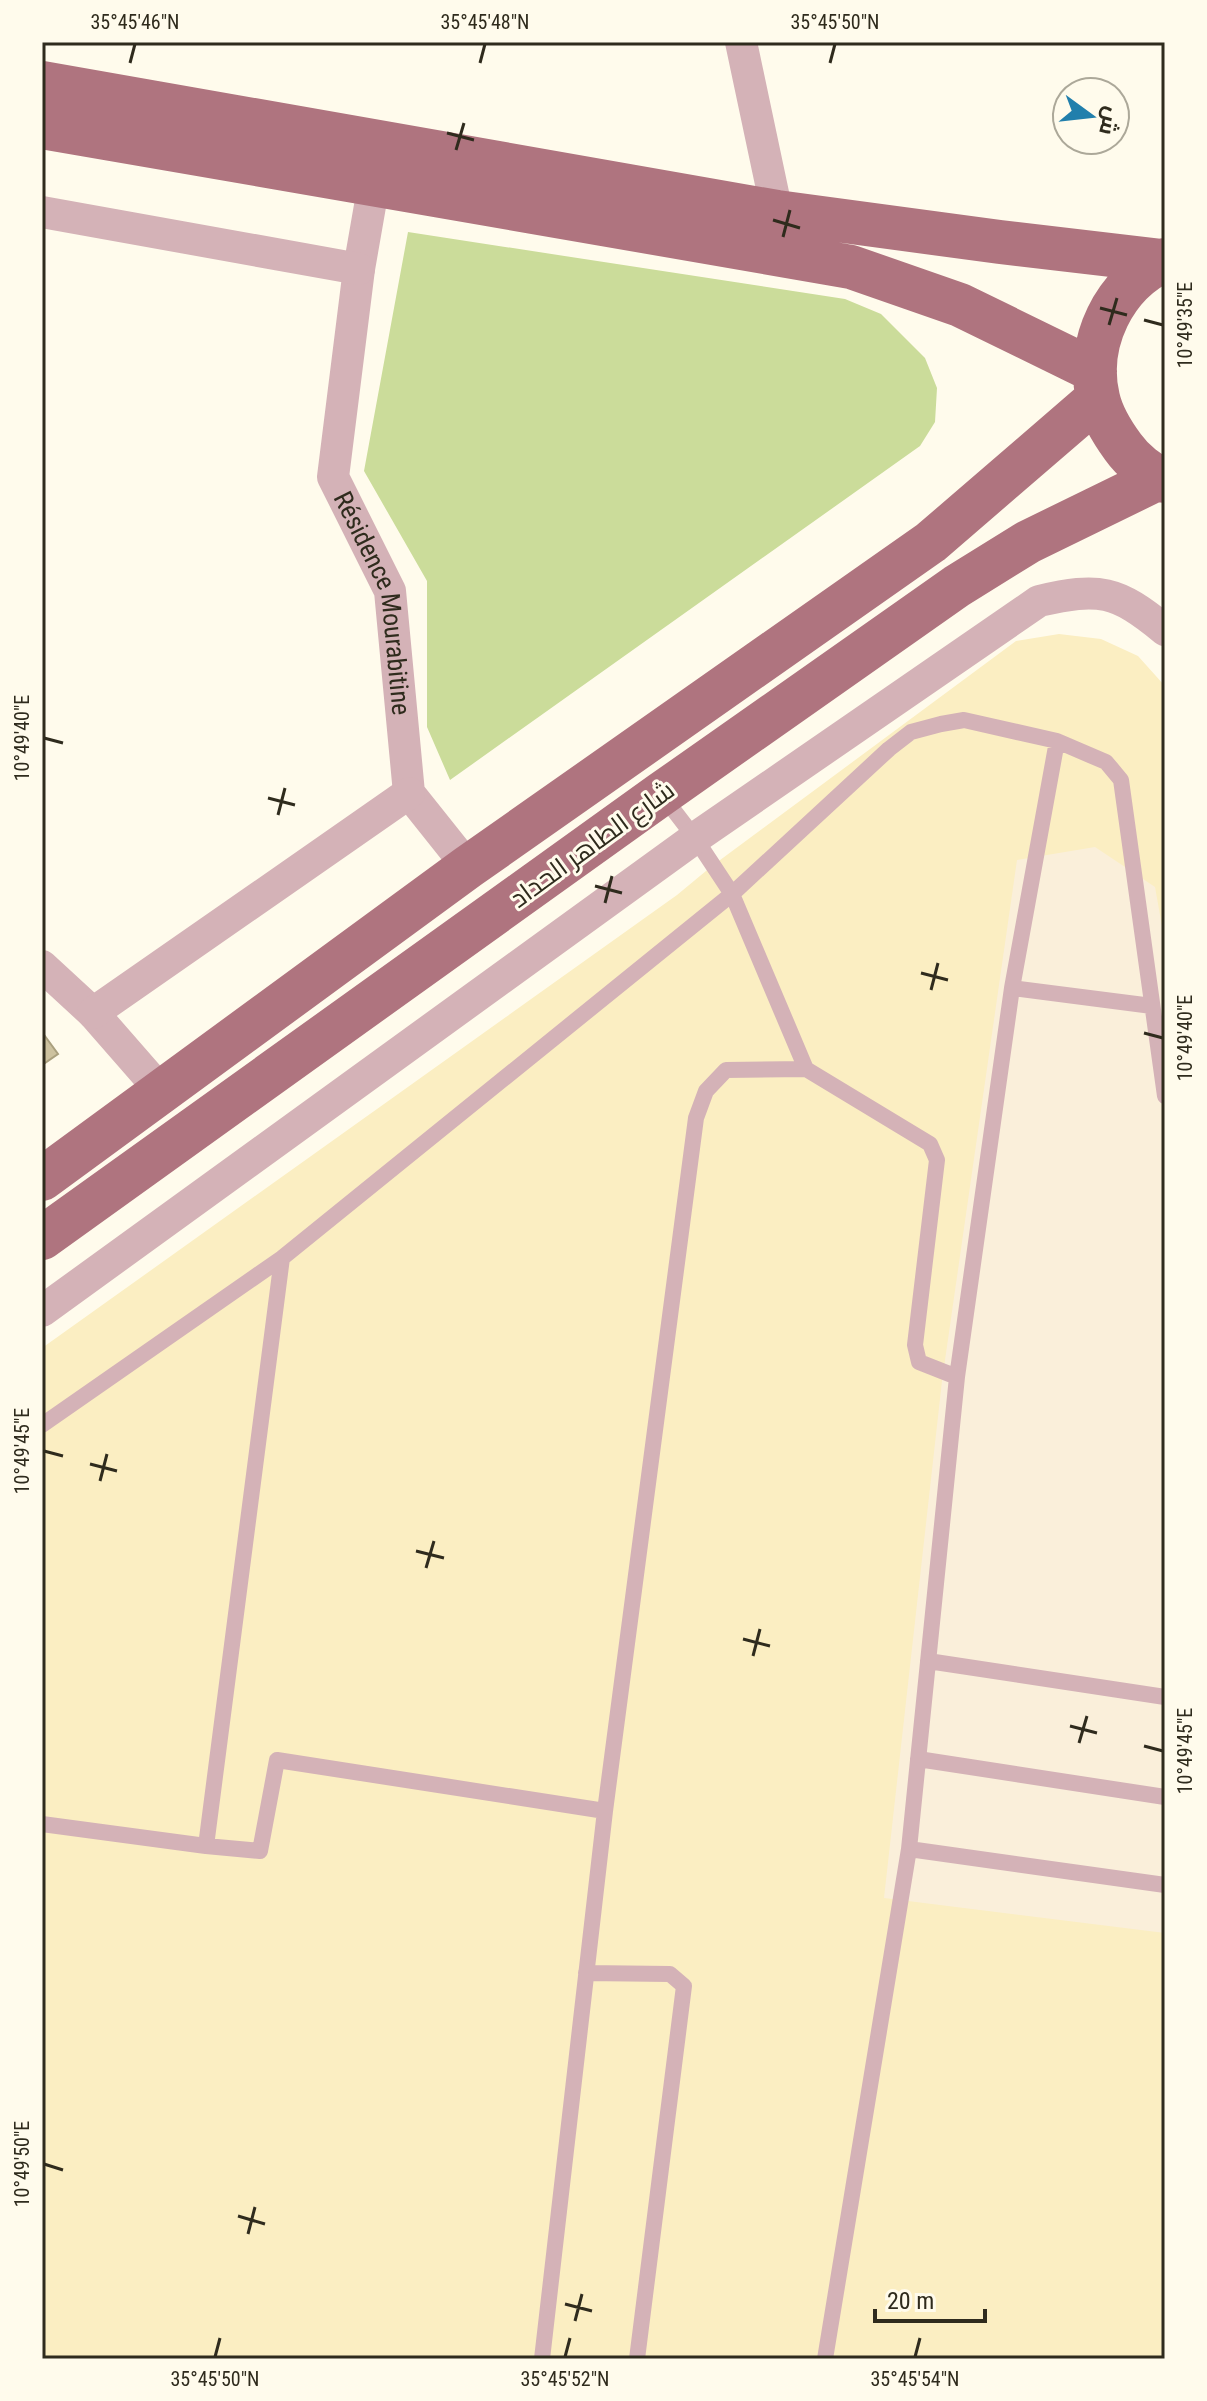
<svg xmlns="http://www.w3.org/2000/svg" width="1207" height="2401" viewBox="0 0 1207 2401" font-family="'Roboto Condensed',Cairo,sans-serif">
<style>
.built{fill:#fbeec2}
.medical{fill:#faefda}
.green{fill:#cbdc9a}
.building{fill:#cdc29f;stroke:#aaa07e;stroke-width:2}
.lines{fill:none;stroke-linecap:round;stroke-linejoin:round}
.service{stroke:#d4b2b7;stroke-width:16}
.minor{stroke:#d4b2b7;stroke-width:32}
.primary{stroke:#af747f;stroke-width:44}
.ticks{fill:none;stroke:#2f2b1d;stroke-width:3}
.labels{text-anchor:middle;stroke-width:6;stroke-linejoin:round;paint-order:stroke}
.street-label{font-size:26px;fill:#2f2b1d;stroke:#fffbec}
.neatline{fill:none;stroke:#2f2b1d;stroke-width:3}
.ticks-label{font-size:20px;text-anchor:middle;fill:#2f2b1d}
</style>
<rect width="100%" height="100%" fill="#fffbec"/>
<path class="built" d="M1059,634L1101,639L1138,656L1164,685L1165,689V2359H42V1348L677,895L712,866L1016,641Z"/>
<path class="medical" d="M1095,847L1155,887L1165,943V1933L884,1898L942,1381L1017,860Z"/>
<path class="green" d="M408,232L845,299L881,314L925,358L937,388L935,422L920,446L450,780L427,727V581L364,471Z"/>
<path class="building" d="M42,1032L58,1054L42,1065Z"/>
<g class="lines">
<path class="service" d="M1057,741L1106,762L1121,780L1165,1096
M662,795L695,838L732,894L806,1069
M1012,988L1152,1006
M42,1425L282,1258L732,894L889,749L911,732L941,724L964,720L1057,741L1012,988L957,1377L909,1849L825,2359
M928,1661L1165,1697
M918,1759L1165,1797
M42,1824L206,1846L260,1851L277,1760L605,1811
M206,1846L282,1258
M909,1849L1165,1885
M586,1973L670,1974L684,1986L637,2359
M542,2359L605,1811L696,1118L706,1091L726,1070L806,1069L930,1144L937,1160L915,1345L919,1362L957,1377"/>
<g class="minor">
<path d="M741,42L777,212"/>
<path id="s1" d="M374,183L359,269L333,477L390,591L409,793L468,867"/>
<path d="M42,212L359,269"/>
<path d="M42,966L93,1013L162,1092"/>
<path d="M93,1013L409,793"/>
<path d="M42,1311L695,838L1039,601C1100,587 1116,590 1165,630"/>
</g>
<path class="primary" d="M42,83L777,212L1000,242L1162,261
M42,127L851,267L960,305L1095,371
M1165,260C1114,283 1085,343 1098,398C1102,416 1112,432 1123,447C1133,461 1149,474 1165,481
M42,1179L468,867L931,542L1098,398
M42,1238L661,794L957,586L1028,542L1159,478"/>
</g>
<path class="ticks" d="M130,63L135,44M480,63L485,44M830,63L835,44M447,133L474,140M456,150L464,123M773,220L800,228M783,237L790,210M1100,308L1127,315M1144,320L1163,325M1109,325L1117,298M44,738L63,743M268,798L295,805M278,815L285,788M595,886L622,893M605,903L612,876M921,973L948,980M931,990L938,963M1144,1033L1163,1038M44,1451L63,1456M90,1464L117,1471M100,1481L107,1454M416,1551L444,1558M426,1568L434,1541M743,1639L770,1646M753,1656L760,1629M1070,1726L1097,1733M1079,1743L1087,1716M1144,1746L1163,1751M44,2164L63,2170M238,2216L265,2224M248,2234L255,2207M565,2304L592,2311M575,2321L582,2294M215,2357L220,2338M565,2357L570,2338M915,2357L920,2338"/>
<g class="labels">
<g class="street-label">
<text dy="9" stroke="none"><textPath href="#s1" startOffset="432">Résidence Mourabitine</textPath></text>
<text transform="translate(592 844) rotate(-36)" y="9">شارع الطاهر الحداد</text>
</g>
</g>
<rect width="1207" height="2401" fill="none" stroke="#fffbec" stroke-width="88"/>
<g transform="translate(1091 116) rotate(105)"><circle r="38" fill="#fffbec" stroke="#aca899" stroke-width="2"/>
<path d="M0-6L14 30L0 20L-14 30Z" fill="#217fac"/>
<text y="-12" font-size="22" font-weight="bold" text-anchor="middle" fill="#2f2b1d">ش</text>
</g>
<path d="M875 2309v12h110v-12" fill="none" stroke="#2f2b1d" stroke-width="4"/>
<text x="887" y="2309" font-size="24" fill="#2f2b1d" stroke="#fffbec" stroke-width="6" paint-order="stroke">20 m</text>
<rect x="44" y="44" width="1119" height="2313" class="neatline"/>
<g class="ticks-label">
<text x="135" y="29">35°45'46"N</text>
<text x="485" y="29">35°45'48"N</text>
<text x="835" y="29">35°45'50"N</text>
<text transform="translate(1185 325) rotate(-90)" y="7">10°49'35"E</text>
<text transform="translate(22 738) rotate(-90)" y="7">10°49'40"E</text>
<text transform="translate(1185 1038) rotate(-90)" y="7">10°49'40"E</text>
<text transform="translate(22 1451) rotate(-90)" y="7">10°49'45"E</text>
<text transform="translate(1185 1751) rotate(-90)" y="7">10°49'45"E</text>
<text transform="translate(22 2164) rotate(-90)" y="7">10°49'50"E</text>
<text x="215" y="2386">35°45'50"N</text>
<text x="565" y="2386">35°45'52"N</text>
<text x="915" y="2386">35°45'54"N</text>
</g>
</svg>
